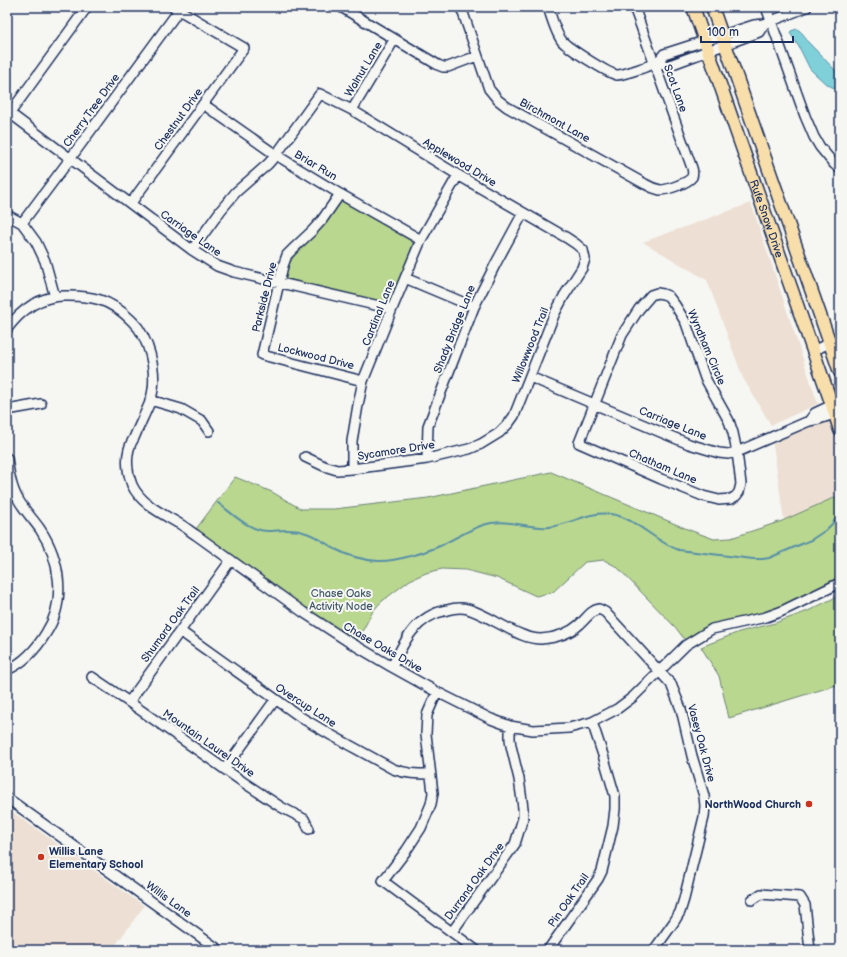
<svg xmlns="http://www.w3.org/2000/svg" width="847" height="957" viewBox="0 0 847 957" font-family="'Balsamiq Sans',sans-serif">
<style>
.built{fill:#eddfd3}
.green{fill:#bad78f;stroke:#6a8376}
.water{fill:#7fd0d9;stroke:#5790a8}
.lines{fill:none;stroke-linecap:round;stroke-linejoin:round}
.stream{stroke:#5790a8;stroke-width:2}
.minor-casing{stroke:#1b2f5e;stroke-width:12}
.major-casing{stroke:#1b2f5e;stroke-width:15}
.minor{stroke:#f6f6f2;stroke-width:9}
.major{stroke:#f8deab;stroke-width:12}
.poi-dot{fill:#c8321e;stroke:#f6f6f2;stroke-width:1.5}
.labels{text-anchor:middle;stroke-width:4;stroke-linejoin:round;paint-order:stroke}
.street-label{font-size:11px;fill:#1b2f5e;stroke:#f6f6f2}
.park-label{font-size:11px;fill:#43596a;stroke:#f6f6f2}
.poi-label{font-size:11px;font-weight:bold;fill:#1b2f5e;stroke:#f6f6f2;text-anchor:end}
</style>
<rect width="100%" height="100%" fill="#f6f6f2"/>
<filter id="ink" filterUnits="userSpaceOnUse"><feTurbulence type="fractalNoise" baseFrequency=".025" numOctaves="2"/><feDisplacementMap in="SourceGraphic" scale="8" xChannelSelector="R" yChannelSelector="G"/><feConvolveMatrix kernelMatrix="1 2 1 2 8 2 1 2 1" color-interpolation-filters="sRGB"/></filter>
<g filter="url(#ink)">
<path class="built" d="M751,203L818,404L771,425L743,378L707,280L643,242Z
M827,421H832L840,442V495L784,520L773,444L803,428Z
M7,808L144,906L112,950H7Z"/>
<path class="green" d="M342,200L413,242L409,258L390,303L287,280L284,276L290,262L298,250L307,242L315,234Z
M551,472L692,531L714,539L731,538L782,521L840,495V576L781,608L765,614L734,619L707,627L685,640L676,628L617,567L604,560L585,562L553,592L536,596L497,578L466,570L442,569L426,573L410,580L381,602L373,611L356,643L332,627L196,529L235,477L272,492L301,509H334L428,498Z
M840,595V684L729,718L719,676L701,647L739,632L775,623L808,611Z"/>
<path class="water" d="M797,29C801,31 806,37 807,41L840,75V91L826,84L813,72L810,69L799,47L790,33L791,31Z"/>
<g class="lines">
<path class="stream" d="M218,503C233,514 248,530 267,531C279,531 291,528 303,532C316,535 326,544 337,550C350,557 364,560 378,561C395,562 427,552 442,545C455,538 469,530 483,525C505,517 527,529 549,527C570,525 588,511 610,514C636,517 654,542 679,550L753,559H763L769,558L811,540L826,530L832,524L840,512"/>
<defs>
<path id="minor" d="M341,7L438,65L443,67H448L477,56
M461,7L489,89L498,100L507,107L645,184C650,187 655,189 660,190C667,190 688,183 692,177C693,174 693,171 692,168L634,7
M548,7C551,16 556,34 562,41C568,48 609,74 617,75C622,75 654,65 658,61C660,60 662,56 664,54L754,25L764,24L807,7
M766,7L805,116L814,137L820,147L834,164L840,169
M658,62L667,66L759,32L764,24
M203,104L276,155L340,194L421,240
M352,110L394,40
M7,111L192,250L217,266L234,272L392,309
M10,113L87,7
M340,194L322,220L312,231L295,247L287,255L283,266L262,355L363,381
M131,203L244,48L174,7
M7,215L22,223L36,242L45,261L55,297
M22,223L70,159L179,10
M192,250L221,210L236,192L268,164L276,155L320,94L352,110L458,175L567,238L576,244L583,250L585,259L582,268L564,296L554,315L514,416L509,423L499,433L481,444L469,449L427,459L352,469L337,470L324,466L305,457
M405,278L474,307
M657,293L663,294L668,296L675,305L686,323L705,378L729,421L733,433L737,452L741,484L739,492L736,496L731,499L719,500L703,496L661,479L579,443L622,335L639,309L651,295Z
M7,329C21,310 39,297 62,296C91,295 110,299 131,320C134,323 137,326 139,329C152,349 158,379 150,402C145,414 139,426 134,438C132,441 130,445 129,449C126,460 128,474 132,485C141,504 161,513 178,523C184,526 190,531 196,535L303,612L346,640L392,667L437,692L491,719L510,726L533,730L569,728L592,722L617,709L633,697L686,645L712,629L766,617L780,612L840,583
M812,351L830,343L840,339
M530,377L689,444L719,453L728,454L737,452L809,421L819,419L840,412
M150,400L181,409L202,421L209,431
M7,410L41,404
M809,421L815,413L832,405L840,403
M7,458C9,472 11,487 18,499C24,510 33,519 40,529C60,559 67,601 46,633C37,648 23,663 7,670
M427,459L428,426L474,307L496,263L523,213
M352,469V441L358,405L363,381L392,309L421,240L458,175
M180,631L302,718L331,735L393,769C407,774 416,774 430,774
M392,667C404,641 416,616 447,610C454,608 460,607 468,609C477,612 487,617 496,622C510,629 525,639 541,639C555,638 569,634 580,624C586,619 591,610 599,609L605,612L671,684L681,709L692,756L704,796L705,806L704,817L684,899L680,912L674,922L654,950
M92,677L129,702L243,782L281,807L304,819L309,829
M437,692L427,715L426,734L433,793L431,804L421,828L406,851L383,881L476,950
M129,702L231,560
M225,769L275,700
M7,798L219,950
M752,900L761,894L800,897L805,905L810,950
M452,932L515,844L523,818V808L519,779L511,746L510,739V726
M548,950L598,879L602,871L613,826L615,809V796L603,755L592,722"/>
<g id="major">
<path id="s1" d="M693,7L832,405L840,430"/>
<path d="M712,7L840,372"/>
</g>
</defs>
<use href="#minor" class="minor-casing"/>
<use href="#major" class="major-casing"/>
<use href="#minor" class="minor"/>
<use href="#major" class="major"/>
</g>
</g>
<g class="poi-dot">
<circle cx="809" cy="804" r="4"/>
<circle cx="41" cy="857" r="4"/>
</g>
<g class="labels">
<g class="street-label">
<text transform="translate(363 69) rotate(-59)" y="4">Walnut Lane</text>
<text transform="translate(676 88) rotate(70)" y="4">Scot Lane</text>
<text transform="translate(91 110) rotate(-54)" y="4">Cherry Tree Drive</text>
<text transform="translate(178 119) rotate(-54)" y="4">Chestnut Drive</text>
<text transform="translate(555 120) rotate(29)" y="4">Birchmont Lane</text>
<text transform="translate(460 162) rotate(31)" y="4">Applewood Drive</text>
<text transform="translate(316 165) rotate(31)" y="4">Briar Run</text>
<text dy="4" stroke="none"><textPath href="#s1" startOffset="224">Rufe Snow Drive</textPath></text>
<text transform="translate(191 233) rotate(35)" y="4">Carriage Lane</text>
<text transform="translate(264 297) rotate(-76)" y="4">Parkside Drive</text>
<text transform="translate(378 313) rotate(-68)" y="4">Cardinal Lane</text>
<text transform="translate(454 329) rotate(-68)" y="4">Shady Bridge Lane</text>
<text transform="translate(530 345) rotate(-68)" y="4">Willowwood Trail</text>
<text transform="translate(707 347) rotate(67)" y="4">Wyndham Circle</text>
<text transform="translate(316 356) rotate(14)" y="4">Lockwood Drive</text>
<text transform="translate(673 423) rotate(22)" y="4">Carriage Lane</text>
<text transform="translate(396 450) rotate(-9)" y="4">Sycamore Drive</text>
<text transform="translate(663 466) rotate(23)" y="4">Chatham Lane</text>
<text transform="translate(170 624) rotate(-54)" y="4">Shumard Oak Trail</text>
<text transform="translate(383 647) rotate(30)" y="4">Chase Oaks Drive</text>
<text transform="translate(306 705) rotate(33)" y="4">Overcup Lane</text>
<text transform="translate(209 743) rotate(35)" y="4">Mountain Laurel Drive</text>
<text transform="translate(702 743) rotate(75)" y="4">Vasey Oak Drive</text>
<text transform="translate(474 881) rotate(-54)" y="4">Durrand Oak Drive</text>
<text transform="translate(169 899) rotate(36)" y="4">Willis Lane</text>
<text transform="translate(568 900) rotate(-55)" y="4">Pin Oak Trail</text>
</g>
<g class="park-label">
<text x="341" y="597">Chase Oaks<tspan x="341" dy="13">Activity Node</tspan></text>
</g>
<g class="poi-label">
<text x="801" y="808">NorthWood Church</text>
<text x="49" y="855" text-anchor="start">Willis Lane<tspan x="49" dy="13">Elementary School</tspan></text>
</g>
</g>
<rect width="847" height="957" fill="none" stroke="#f6f6f2" stroke-width="24"/>
<rect x="12" y="12" width="823" height="933" fill="none" stroke="#1b2f5e" stroke-width="1.5" filter="url(#ink)"/>
<path d="M701 36v6h92v-6" fill="none" stroke="#1b2f5e" stroke-width="2"/>
<text x="707" y="36" font-size="12" fill="#1b2f5e" stroke="#f6f6f2" stroke-width="3" paint-order="stroke">100 m</text>
</svg>
